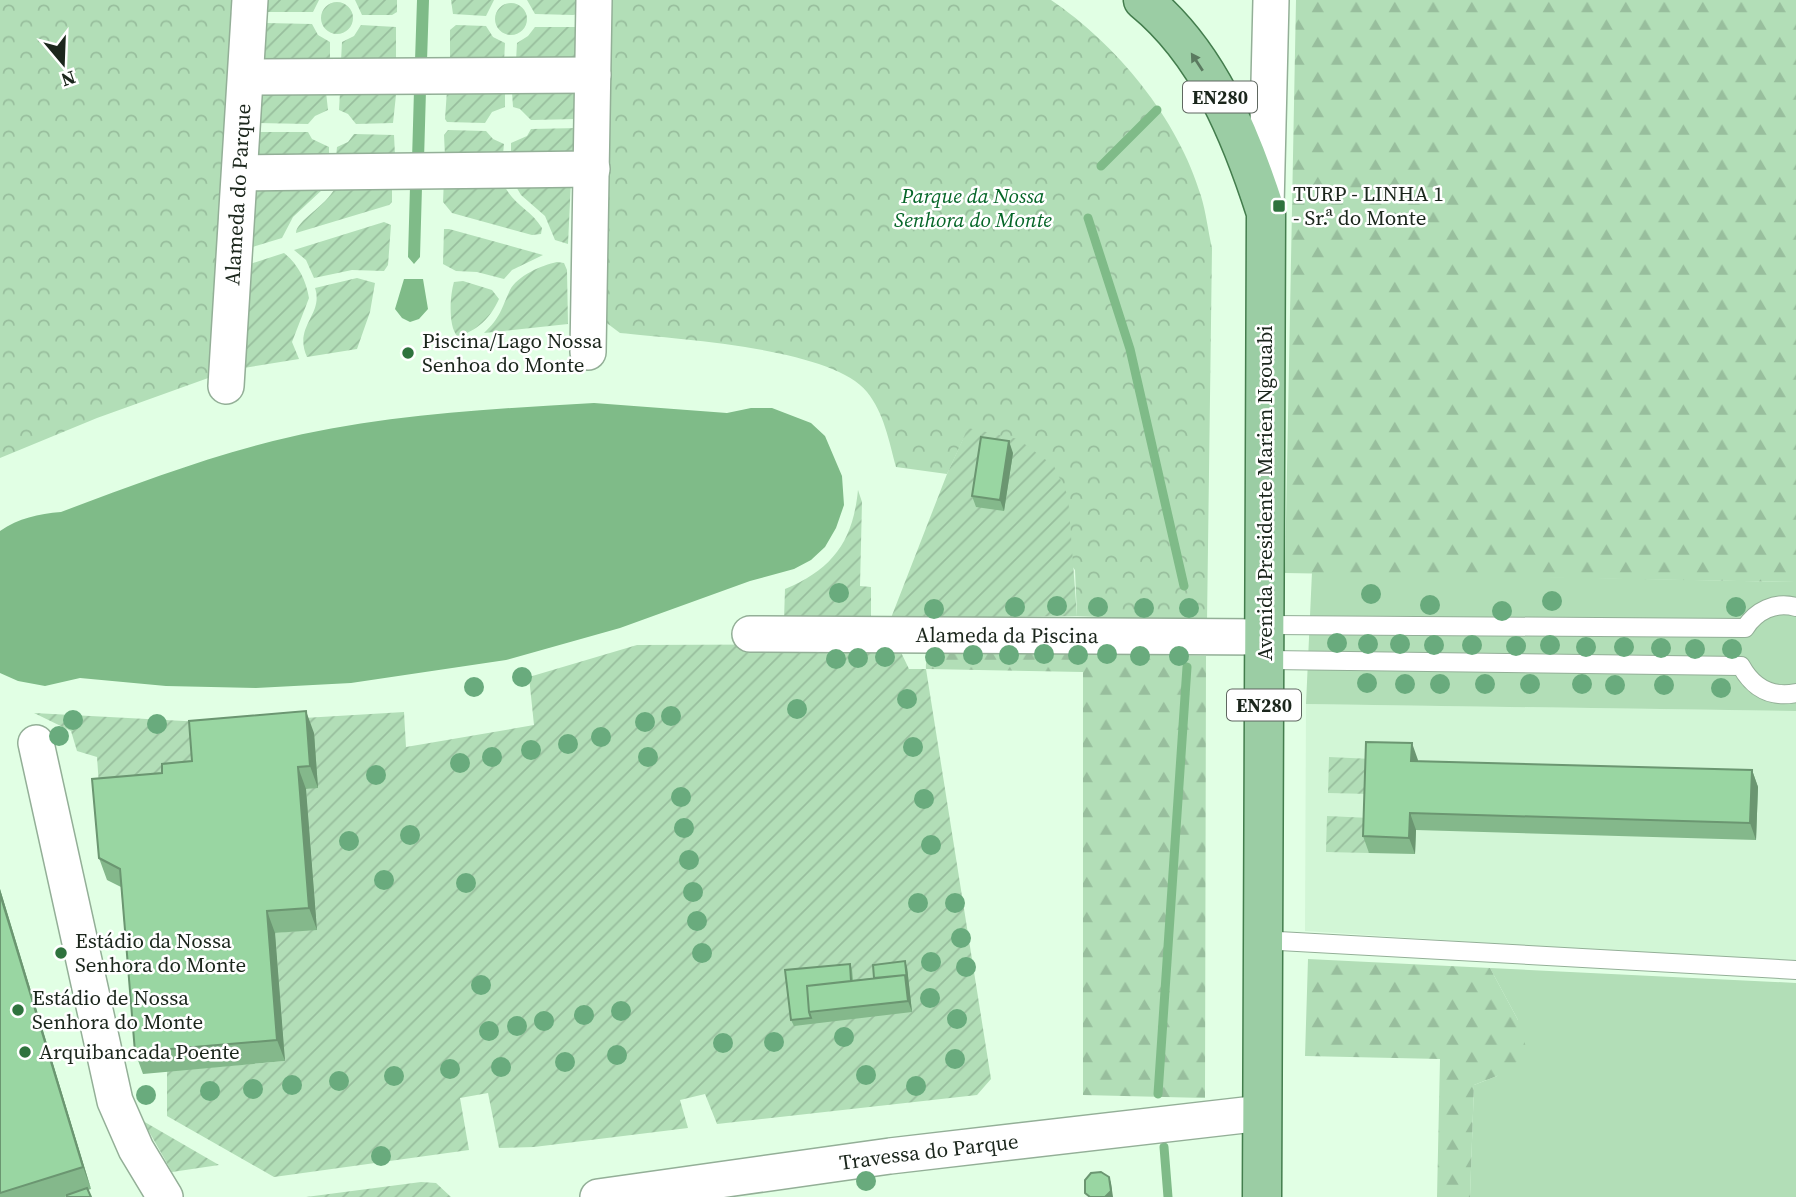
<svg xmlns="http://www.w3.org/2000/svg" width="1796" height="1197" viewBox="0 0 1796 1197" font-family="'Source Serif 4',serif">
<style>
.built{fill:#d2f6d6}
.grass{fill:#b2deb7}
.forest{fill:url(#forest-firs)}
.park{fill:url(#park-crowns)}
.garden{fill:url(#garden-furrows)}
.water{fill:#7fbb88}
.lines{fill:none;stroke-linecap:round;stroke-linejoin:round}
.stream{stroke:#7fbb88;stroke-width:9}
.lane-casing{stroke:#93af97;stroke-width:20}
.street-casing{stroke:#93af97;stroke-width:38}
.primary-casing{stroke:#437d4d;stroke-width:41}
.lane{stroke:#fff;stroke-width:18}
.street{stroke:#fff;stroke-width:35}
.primary{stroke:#9bcda4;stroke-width:38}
.tree{fill:#69ab7d}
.wall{fill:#84b88b}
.shaded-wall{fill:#6b9671}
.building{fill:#99d6a2;stroke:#6b9671;stroke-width:2}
.oneway{fill:#5b7a60}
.poi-dot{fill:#2e723d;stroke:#fff;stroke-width:2.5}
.labels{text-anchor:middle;stroke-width:5;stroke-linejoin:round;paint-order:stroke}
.shield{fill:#fff;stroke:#5f6760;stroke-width:2}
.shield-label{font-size:19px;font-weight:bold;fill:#1b261c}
.street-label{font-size:21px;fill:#1b261c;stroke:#fff}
.poi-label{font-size:21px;fill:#1b261c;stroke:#fff;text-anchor:start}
.park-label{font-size:21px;font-style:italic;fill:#066628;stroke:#fff}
</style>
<defs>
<pattern id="forest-firs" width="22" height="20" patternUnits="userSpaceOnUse" patternTransform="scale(1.75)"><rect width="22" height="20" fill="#b2deb7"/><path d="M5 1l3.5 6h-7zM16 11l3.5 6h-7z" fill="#98be9d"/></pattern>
<pattern id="park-crowns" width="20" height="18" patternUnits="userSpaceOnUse" patternTransform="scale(1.75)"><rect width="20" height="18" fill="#b2deb7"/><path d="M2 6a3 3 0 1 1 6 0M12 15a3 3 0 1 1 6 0" fill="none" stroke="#98be9d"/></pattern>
<pattern id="garden-furrows" width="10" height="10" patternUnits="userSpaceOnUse" patternTransform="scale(1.75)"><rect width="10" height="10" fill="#b2deb7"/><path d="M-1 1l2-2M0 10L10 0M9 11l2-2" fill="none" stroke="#98be9d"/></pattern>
</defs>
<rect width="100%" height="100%" fill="#e1ffe4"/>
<path class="built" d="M1306,704L1796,711V963L1305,931Z"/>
<path class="grass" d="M1312,572L1796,582V711L1306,704Z
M1490,968L1796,983V1197H1470L1474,1085L1497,1076L1518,1020Z"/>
<path class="forest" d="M1296,0H1796V582L1285,573Z
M942,650L1206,656L1205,1098L1083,1095V672L926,669C925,656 930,652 942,650Z
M1308,959L1490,968L1518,1020L1528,1054L1497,1076L1474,1085L1470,1197H1437L1440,1059L1305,1056Z"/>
<path class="park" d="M0,0H235L211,377L97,418L0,458Z
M610,0H1051C1116,44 1178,118 1201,196C1206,212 1208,231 1212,248L1207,622L1077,616L1075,570L968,429L947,474L896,467C889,441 884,413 867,392C833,348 677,339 620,333L604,321Z"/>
<path class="garden" d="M264,0H319L313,12H267Z
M355,0H397V12L392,15H362Z
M451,0H494L486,16L453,14Z
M527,0H582L578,14L573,15L535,14Z
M321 18a16 16 0 1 1 32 0a16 16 0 1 1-32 0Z
M495 19a16 16 0 1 1 32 0a16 16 0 1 1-32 0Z
M266,23L312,24L318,35L330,42V60L264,64L261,28Z
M361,25L396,27V61H341L342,42L354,36Z
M456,25L486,26L493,37L505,43L504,62L450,61V30Z
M535,27H577L579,61H516L517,43L528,36Z
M577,87L579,119L531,120L520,109L513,107L512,92Z
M447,90L505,91V107L492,112L485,123L447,122L445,119Z
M393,91L396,95L393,123L356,124L348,114L339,110L340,92Z
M260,92H326L328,110L315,116L308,124L257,123Z
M579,128L577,153L511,154V143L527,136L531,129Z
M448,130L486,131L493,139L504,144L503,154L445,156L444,135Z
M256,132H308L312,139L329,147V157L257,159Z
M354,134L394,135L395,155L336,157L337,147L348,142Z
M444,179L502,180C511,205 530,208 542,228L541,234L532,235L452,213L443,202Z
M512,180L571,181L568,244L555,240L545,216L521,195Z
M392,183V202L389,205L296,233C296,221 326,206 335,188Z
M251,185L323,189L293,217L282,238L246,249Z
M384,222L391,225L388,265L384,271L352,270L314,278L306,260L294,250Z
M444,229H449L543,255L512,270L504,279L477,272L456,271L443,264Z
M284,253C298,264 306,280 309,298L292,342L299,359L244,368L247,265Z
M557,262L564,263L567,270L568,324L484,333C501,317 501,309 510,290C517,276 542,265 557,262Z
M357,278L375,283L370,312L357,349L307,357C293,326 324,315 315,288Z
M463,281L492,290L499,299C491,317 477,332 457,336C448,325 450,295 454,282Z
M968,428L1018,439L1054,466L1068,496L1077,616L891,618L947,474Z
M858,490L862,502L860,586L871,587V619L784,620L785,589C833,569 853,541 858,490Z
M879,644L898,646L909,669H926L991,1079L977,1095L717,1124L705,1094L680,1100L688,1128L534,1147L499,1148L488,1093L460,1098L469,1150L274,1177L167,1116V1071L285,1061L275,933L317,929L306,789L318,787L200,783L100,800L97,757L77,751L71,731L34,713L222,723L404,712L406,747L534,725L529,677L637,645Z
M1329,757L1372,759L1371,794L1328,793Z
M1327,816L1370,818L1369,853L1326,852Z
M143,1121L219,1165L172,1172Z
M421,1182L436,1183L451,1197H306Z"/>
<path class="water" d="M417,0H429L427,61H415Z
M414,90H426L424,160H412Z
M410,187H422L420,257L414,264L408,257Z
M404,279H423L428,309L419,319L410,322L402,318L395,309Z
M594,403L727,413L751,408H772L811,423L825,436L842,476L844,505L836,528L825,547L811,560L794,569L750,581L620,628L506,660L351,683L256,688L166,686L80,678L45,686L18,681L0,673V531C19,518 38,514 61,512C130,486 201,459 273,441C377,415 487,409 594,403Z"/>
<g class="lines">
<path class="stream" d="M1101,166L1157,110
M1088,218L1130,349L1184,586
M1158,1094L1187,667
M1164,1147L1168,1197"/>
<defs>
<path id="lane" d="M1265,625L1745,628C1756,611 1775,601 1796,607
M1265,660L1741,666C1753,688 1771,698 1796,693
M1263,940L1796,970"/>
<g id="street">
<path d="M246,77L593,75"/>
<path d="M241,173L592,169"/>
<path d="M1266,206L1271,0"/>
<path d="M588,352L594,0"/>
<path id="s1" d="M226,386L250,0"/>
<path id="s2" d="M750,634L1265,637"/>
<path d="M36,743L115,1101L136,1149L165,1197"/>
<path id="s3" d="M598,1197L890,1156L1262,1113"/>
</g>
<path id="primary" d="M1143,0C1208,53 1241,135 1266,213L1262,1197"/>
</defs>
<use href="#lane" class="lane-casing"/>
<use href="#street" class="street-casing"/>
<use href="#primary" class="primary-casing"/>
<use href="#lane" class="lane"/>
<use href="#street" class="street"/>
<use href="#primary" class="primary"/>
</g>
<g class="tree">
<circle cx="839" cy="593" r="10"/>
<circle cx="1371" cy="594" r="10"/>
<circle cx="1552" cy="601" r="10"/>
<circle cx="1430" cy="605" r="10"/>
<circle cx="1057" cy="606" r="10"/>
<circle cx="1015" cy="607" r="10"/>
<circle cx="1098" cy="607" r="10"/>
<circle cx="1736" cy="607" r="10"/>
<circle cx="1144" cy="608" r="10"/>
<circle cx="1189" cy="608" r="10"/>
<circle cx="934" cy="609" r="10"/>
<circle cx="1502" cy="611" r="10"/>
<circle cx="1337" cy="643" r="10"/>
<circle cx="1368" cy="644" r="10"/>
<circle cx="1400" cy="644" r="10"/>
<circle cx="1434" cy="645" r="10"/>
<circle cx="1472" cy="645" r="10"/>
<circle cx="1550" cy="645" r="10"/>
<circle cx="1516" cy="646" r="10"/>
<circle cx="1586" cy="647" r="10"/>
<circle cx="1624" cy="647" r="10"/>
<circle cx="1661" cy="648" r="10"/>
<circle cx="1695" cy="649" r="10"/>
<circle cx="1732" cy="649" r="10"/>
<circle cx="1044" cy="654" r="10"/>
<circle cx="1107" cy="654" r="10"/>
<circle cx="973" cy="655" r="10"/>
<circle cx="1009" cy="655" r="10"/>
<circle cx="1078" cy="655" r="10"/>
<circle cx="1140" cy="656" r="10"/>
<circle cx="1179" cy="656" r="10"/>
<circle cx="885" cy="657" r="10"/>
<circle cx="935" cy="657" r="10"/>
<circle cx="858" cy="658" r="10"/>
<circle cx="836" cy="659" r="10"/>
<circle cx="522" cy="677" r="10"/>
<circle cx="1367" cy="683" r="10"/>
<circle cx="1405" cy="684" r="10"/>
<circle cx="1440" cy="684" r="10"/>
<circle cx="1485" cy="684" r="10"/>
<circle cx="1530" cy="684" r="10"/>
<circle cx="1582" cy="684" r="10"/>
<circle cx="1615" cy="685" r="10"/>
<circle cx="1664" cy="685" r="10"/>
<circle cx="474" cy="687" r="10"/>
<circle cx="1721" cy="688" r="10"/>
<circle cx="907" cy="699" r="10"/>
<circle cx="797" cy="709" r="10"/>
<circle cx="671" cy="716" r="10"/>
<circle cx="73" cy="720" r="10"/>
<circle cx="645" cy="722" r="10"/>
<circle cx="157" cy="724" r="10"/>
<circle cx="59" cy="736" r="10"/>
<circle cx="601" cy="737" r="10"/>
<circle cx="568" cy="744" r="10"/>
<circle cx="913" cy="747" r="10"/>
<circle cx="531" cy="750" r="10"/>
<circle cx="492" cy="757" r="10"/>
<circle cx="648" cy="757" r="10"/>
<circle cx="460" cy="763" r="10"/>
<circle cx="376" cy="775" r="10"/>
<circle cx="681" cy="797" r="10"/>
<circle cx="924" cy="799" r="10"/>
<circle cx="684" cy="828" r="10"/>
<circle cx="410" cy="835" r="10"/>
<circle cx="349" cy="841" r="10"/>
<circle cx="931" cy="845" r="10"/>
<circle cx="689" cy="860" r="10"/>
<circle cx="384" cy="880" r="10"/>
<circle cx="466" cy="883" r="10"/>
<circle cx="693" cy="892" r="10"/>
<circle cx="918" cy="903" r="10"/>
<circle cx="955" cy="903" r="10"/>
<circle cx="697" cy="921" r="10"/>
<circle cx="961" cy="938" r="10"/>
<circle cx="702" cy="953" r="10"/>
<circle cx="931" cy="962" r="10"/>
<circle cx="966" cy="967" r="10"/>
<circle cx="481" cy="985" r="10"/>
<circle cx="930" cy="998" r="10"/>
<circle cx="621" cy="1011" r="10"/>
<circle cx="584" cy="1015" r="10"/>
<circle cx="957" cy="1019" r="10"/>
<circle cx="544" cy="1021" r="10"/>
<circle cx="517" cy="1026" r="10"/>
<circle cx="489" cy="1031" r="10"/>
<circle cx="844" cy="1037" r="10"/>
<circle cx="774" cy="1042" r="10"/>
<circle cx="723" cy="1043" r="10"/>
<circle cx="617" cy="1055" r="10"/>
<circle cx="955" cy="1059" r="10"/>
<circle cx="565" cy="1062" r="10"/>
<circle cx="501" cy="1067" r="10"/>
<circle cx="450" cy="1069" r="10"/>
<circle cx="866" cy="1075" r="10"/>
<circle cx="394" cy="1076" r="10"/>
<circle cx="339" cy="1081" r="10"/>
<circle cx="292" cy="1085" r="10"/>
<circle cx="916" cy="1086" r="10"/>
<circle cx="253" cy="1089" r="10"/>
<circle cx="210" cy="1091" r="10"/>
<circle cx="146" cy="1095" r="10"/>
<circle cx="381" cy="1156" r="10"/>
<circle cx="866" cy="1181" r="10"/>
</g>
<path class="wall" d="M1013,453L1004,511L976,507L972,496Z
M314,733L318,788L306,789L317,930L275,933L285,1061L143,1074L135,1052L121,887L107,880L99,858L162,773Z
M1418,761L1752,770L1758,787L1756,840L1416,830L1415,854L1369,853L1363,836Z
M0,889L91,1189L65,1197H0Z
M850,964L852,969L853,980L874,978L907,967L912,1012L794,1026L791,1020Z"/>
<path class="shaded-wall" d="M1009,441L1013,453L1004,511L1000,500Z
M306,711L314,733L318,788L310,766Z
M1412,743L1418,760L1417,777L1411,761Z
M298,767L306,789L317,930L309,908Z
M1752,770L1758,787L1756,840L1750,823Z
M1410,813L1416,830L1415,854L1409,838Z
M0,889L91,1189L83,1167L0,894Z
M267,911L275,933L285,1061L277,1040Z
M905,961L907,967L912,1012L908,1001L905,975Z
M1109,1177L1111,1183L1113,1197H1105Z"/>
<path class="building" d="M981,437L1009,441L1000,500L972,496Z
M306,711L310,766L298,767L309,908L267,911L277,1040L135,1052L120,869L99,858L92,779L162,773V764L192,761L189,721Z
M1366,742L1412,743L1411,761L1752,770L1750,823L1410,813L1409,838L1363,836Z
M0,894L83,1167L0,1193Z
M905,961L907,980L905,975L874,978L873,965Z
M850,964L851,981L807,986L809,1012L811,1018L791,1020L785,970Z
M905,975L908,1001L809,1012L807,986Z
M1101,1172L1109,1177L1111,1191L1105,1197H1090L1085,1193V1180L1091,1173Z
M87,1188L91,1197H67V1195Z"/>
<defs><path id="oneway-solid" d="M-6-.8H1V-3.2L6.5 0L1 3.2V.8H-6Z" transform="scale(1.75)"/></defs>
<use class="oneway" href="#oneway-solid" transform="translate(1197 62) rotate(-123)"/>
<g class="poi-dot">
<rect x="1272" y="199" width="14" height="14" rx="3.5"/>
<circle cx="408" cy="353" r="7"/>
<circle cx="61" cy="953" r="7"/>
<circle cx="18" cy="1010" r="7"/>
<circle cx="25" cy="1052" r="7"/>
</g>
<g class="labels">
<g class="shield">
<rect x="1183" y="81.5" width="74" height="31" rx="5"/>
<rect x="1227" y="689.5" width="74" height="31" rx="5"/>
</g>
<g class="shield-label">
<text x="1220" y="104">EN280</text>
<text x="1264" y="712">EN280</text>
</g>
<g class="street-label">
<text dy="7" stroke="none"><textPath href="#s1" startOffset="192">Alameda do Parque</textPath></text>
<text transform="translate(1265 493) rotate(-90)" y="7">Avenida Presidente Marien Ngouabi</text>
<text dy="7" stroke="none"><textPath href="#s2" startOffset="257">Alameda da Piscina</textPath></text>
<text dy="7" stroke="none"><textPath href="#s3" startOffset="334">Travessa do Parque</textPath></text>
</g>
<g class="poi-label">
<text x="1293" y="201">TURP - LINHA 1<tspan x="1293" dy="24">- Sr.ª do Monte</tspan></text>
<text x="422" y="348">Piscina/Lago Nossa<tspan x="422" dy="24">Senhoa do Monte</tspan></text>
<text x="75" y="948">Estádio da Nossa<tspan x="75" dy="24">Senhora do Monte</tspan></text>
<text x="32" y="1005">Estádio de Nossa<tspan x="32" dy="24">Senhora do Monte</tspan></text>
<text x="39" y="1059">Arquibancada Poente</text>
</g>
<g class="park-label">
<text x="973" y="203">Parque da Nossa<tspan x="973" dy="24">Senhora do Monte</tspan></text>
</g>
</g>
<g transform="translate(63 63) rotate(161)" stroke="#ffffff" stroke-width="5" paint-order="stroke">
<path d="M0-5L12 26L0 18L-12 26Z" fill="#1b261c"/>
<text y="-10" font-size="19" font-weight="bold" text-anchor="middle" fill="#1b261c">N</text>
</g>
</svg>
